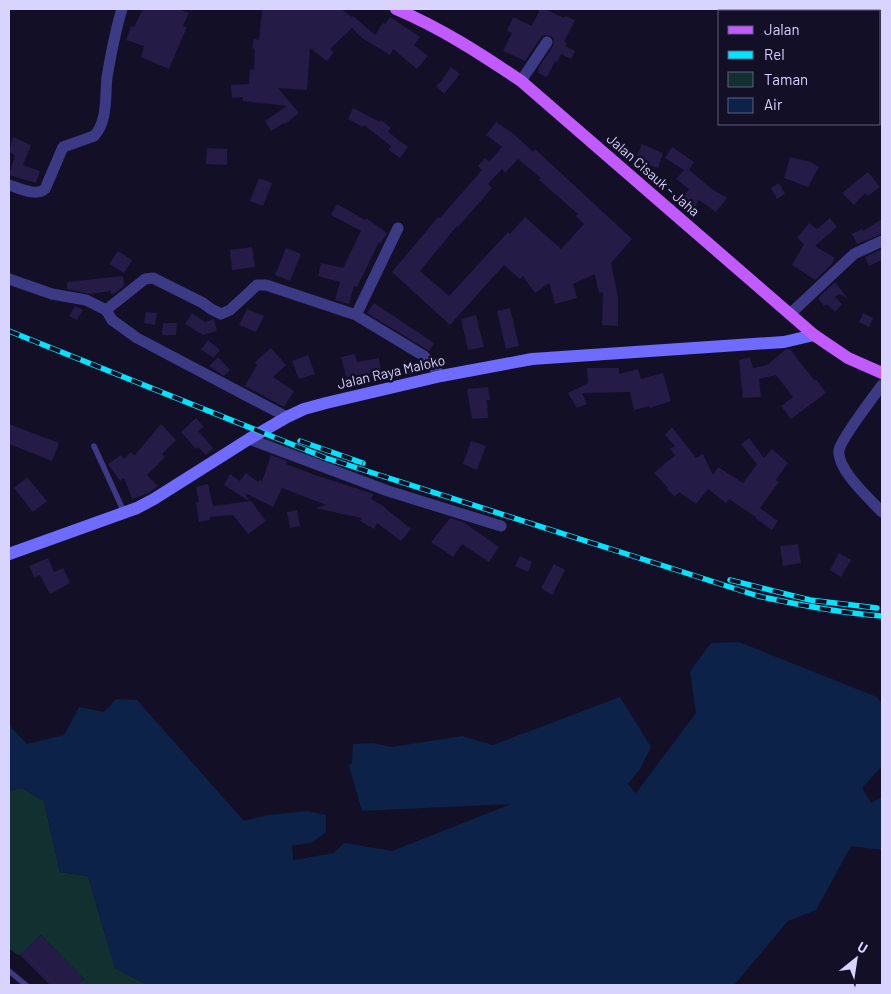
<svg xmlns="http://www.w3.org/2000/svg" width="891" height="994" viewBox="0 0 891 994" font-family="Barlow,sans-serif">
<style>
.green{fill:#12302f}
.water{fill:#0c2248}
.building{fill:#241b47;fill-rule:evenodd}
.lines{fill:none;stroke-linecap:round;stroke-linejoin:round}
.lane{stroke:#3d3a85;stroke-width:5.5}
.street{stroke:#3d3a85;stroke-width:11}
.secondary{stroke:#6f6bff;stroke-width:12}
.primary{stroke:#c25bff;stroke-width:12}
.rail-casing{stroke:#00e5ff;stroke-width:5.5}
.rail{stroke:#130f26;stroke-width:4;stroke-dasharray:11;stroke-linecap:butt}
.labels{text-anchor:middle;stroke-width:5;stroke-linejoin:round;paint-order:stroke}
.street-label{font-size:14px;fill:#d9d4ff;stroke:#130f26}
</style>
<rect width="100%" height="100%" fill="#130f26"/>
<path class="green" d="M22,788L44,801L60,872L88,876L115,968L148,985H78L84,979L41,935L20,955L16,954L9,948V791Z"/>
<path class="water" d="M739,642L877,697L882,705V766L862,788L871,803L882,797V850L851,846L816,910L788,921L734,985H148L115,968L88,876L60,872L44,801L22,788L9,791V725L27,744L64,735L79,707L104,712L116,699L137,700L244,821L268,815L307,811L326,815V832L313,842L292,846L293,860L334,853L344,843L392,851L511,804L362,811L349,766L352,763L353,744L373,743L392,747L462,736L493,745L620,697L651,747L640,769L628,784L636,793L696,713L690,671L711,643Z"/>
<path class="building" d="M143,9H178L189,13L183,26L187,27L169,69L141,57L144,46L126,40L131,26L134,27Z
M262,9H341L352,17L353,16L375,35L383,23L385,24L390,17L420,37L414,45L428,56L417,69L393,49L390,55L362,38L352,28L330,49L334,52L327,61L310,48L307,90L278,88L299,113L285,124L284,123L271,131L265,121L287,106L242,101L243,97L232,98L231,85L249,84L250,69L254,70L255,49L252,48L254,39L259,40Z
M540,9H545L564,18L565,16L575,20L564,42L567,43L565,46L575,51L571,59L561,54L557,62L555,61L547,77L538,73L539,67L553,46L554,39L551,36L544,35L541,37L525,61L503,51L512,33L507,31L513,17L532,26Z
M451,67L460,74L444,94L436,86L443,80L442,79Z
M353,108L380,122L381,120L391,128L388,132L408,147L400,158L389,150L391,146L364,125L363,127L348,119Z
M496,122L514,134L533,152L535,149L632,239L611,263L618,297V326L602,325L603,292L599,293L595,274L573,284L577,298L555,304L549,283L535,293L523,276L520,279L504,265L450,325L392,272L438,217L440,218L482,170L478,166L485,158L489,162L502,147L486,135ZM518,159L541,178L539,180L578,214L576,216L584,224L561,249L525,217L510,234L508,232L449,296L420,271L457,226L458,227L492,188L488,184L502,169L505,173Z
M13,137L31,145L23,165L40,171L36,183L9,175L15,155L9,152Z
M642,144L663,153L658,168L635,161Z
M672,147L694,162L689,170L712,189L727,198L716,212L699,200L689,215L677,205L689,189L676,179L684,170L665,158Z
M207,148L227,149V165L206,164Z
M790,157L811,162L819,167L808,187L784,178Z
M868,172L880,187L868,196L865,193L854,205L842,193Z
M259,178L272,183L263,206L250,201Z
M779,183L785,194L777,199L771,188Z
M337,204L365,220L366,218L387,233L381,243L379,242L357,287L354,286L349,304L335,300L340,282L318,276L321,263L343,268L361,231L331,215Z
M830,218L837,227L815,246L835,258L831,265L815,280L792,265L804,244L797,238L809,223L817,229Z
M882,219V234L857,244L852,234L862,229L863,231Z
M252,247L255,267L232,270L230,250Z
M286,248L301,254L290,281L275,275Z
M882,249V260L869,266L865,257Z
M118,251L132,260L124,273L109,264Z
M123,276L124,286L114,294H111V291L90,294L67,289V282Z
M835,282L848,299L839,294L835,297L842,304L835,312L827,304L824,306L818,298Z
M374,303L434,343L429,351L367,313Z
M75,306L83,310L77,320L69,316Z
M510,308L519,346L506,349L497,311Z
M247,309L264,316L256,332L239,325Z
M146,312L157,313L155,325L144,323Z
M192,313L205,322L214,319L217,331L203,335L185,324Z
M863,313L873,318L869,327L859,322Z
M476,315L484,347L468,350L461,319Z
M163,323H177L176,335H162Z
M208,340L220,350L213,358L201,349Z
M271,348L286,365L273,377L294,391L284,407L245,386L257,365L255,362Z
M790,349L799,361L815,381L816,379L826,393L791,419L781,406L793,397L776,375L759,379L761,397L743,398L739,360L750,357L753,368L767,365L785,350Z
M355,354L357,362L379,358L381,371L360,375L362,381L348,384L341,357Z
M308,355L315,374L299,379L292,361Z
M218,357L230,370L224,376L209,366Z
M587,368H619V374L638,369L641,379L663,373L671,401L650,408L649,406L634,410L630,392L582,393L587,404L577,408L568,393L588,383Z
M488,387L490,400H487L488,418L472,419L467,389Z
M196,418L204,427L198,431L213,448L206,455L198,447L196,449L181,432Z
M9,424L59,443L52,461L9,444Z
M161,424L176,440L162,454L165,457L147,475L158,486L147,494L132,499L124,478L120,481L108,464L121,455L124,459L131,452L134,456Z
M672,427L696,458L703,454L713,475L718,467L743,483L757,464L741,444L749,438L764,458L772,449L788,463L776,480L779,482L760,508L778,521L772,530L755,518L756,517L729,499L726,503L708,489L696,504L679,492L675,497L667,489L668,488L654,473L675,455L670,449L675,446L665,435Z
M471,441L486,446L477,470L463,464Z
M271,455L287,461L286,464L315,475L374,494L371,499L385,507V508L411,529L401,541L377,523L374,529L360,521L362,518L315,508L326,505L282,488L273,507L245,493L249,501L224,485L230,474L240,481L246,473L258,482L259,480L262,481Z
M27,477L47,501L33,512L14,488Z
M208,484L213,506L251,501L266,521L248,534L233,515L210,517V520L199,522L196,502H199L196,487Z
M297,510L300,526L290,528L287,512Z
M450,518L463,522L499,547L489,562L462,544L453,557L431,542Z
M798,544L801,563L783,566L780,546Z
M839,553L851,560L841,577L830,570Z
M520,556L532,562L528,572L515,566Z
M48,558L54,572L63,568L70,583L50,594L40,575L34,577L29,566Z
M554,564L565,570L552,595L541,588Z
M41,935L84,979L78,985H50L20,955Z"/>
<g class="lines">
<path class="lane" d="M94,446L124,512
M9,971L26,985"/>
<path class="street" d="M521,81L547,42
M9,185C19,188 36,197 45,189L63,147L94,136C108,122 105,95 107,77C111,54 115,31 122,9
M9,279L52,294L86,300L106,310L112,320L137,338L287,417
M106,310L145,279L153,278L203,303L211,309L221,314L230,310L257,285H266L356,315L424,356L441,376
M790,314L854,254L882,241
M356,315L398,228
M882,385C874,396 841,439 839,450C836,469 870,499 882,512
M249,439L388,491L501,526"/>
<path class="secondary" d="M9,554L137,508L154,499L249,439L287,417L304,409L326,403L441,376L532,359L784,342L814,335"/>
<path class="primary" d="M396,9C441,28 481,54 521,81L814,335L848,358L882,373"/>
<defs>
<path id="rail" d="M9,331L326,458L758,596C799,605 840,613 882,616
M300,441L363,463
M730,580L810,600L877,608"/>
</defs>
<use href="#rail" class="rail-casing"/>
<use href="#rail" class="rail"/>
</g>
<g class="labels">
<g class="street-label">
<text transform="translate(653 175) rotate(41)" y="5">Jalan Cisauk - Jaha</text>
<text transform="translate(391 372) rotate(-13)" y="5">Jalan Raya Maloko</text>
</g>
</g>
<rect width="891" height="994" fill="none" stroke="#d9d4ff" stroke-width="20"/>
<rect x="718" y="10" width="162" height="115" fill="#130f26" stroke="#625e7d"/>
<rect x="728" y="26" width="25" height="8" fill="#c25bff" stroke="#625e7d"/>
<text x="764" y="35" font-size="15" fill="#d9d4ff">Jalan</text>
<rect x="728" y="51" width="25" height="8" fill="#00e5ff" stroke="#625e7d"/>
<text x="764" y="60" font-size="15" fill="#d9d4ff">Rel</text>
<rect x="728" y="72" width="25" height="15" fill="#12302f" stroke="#625e7d"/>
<text x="764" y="85" font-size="15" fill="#d9d4ff">Taman</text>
<rect x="728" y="98" width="25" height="15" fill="#0c2248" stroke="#625e7d"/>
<text x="764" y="110" font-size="15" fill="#d9d4ff">Air</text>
<g transform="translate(856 959) rotate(30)" stroke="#130f26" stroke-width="4" paint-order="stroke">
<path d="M0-4L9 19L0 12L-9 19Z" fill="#d9d4ff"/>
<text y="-8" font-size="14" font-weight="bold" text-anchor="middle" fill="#d9d4ff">U</text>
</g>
</svg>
